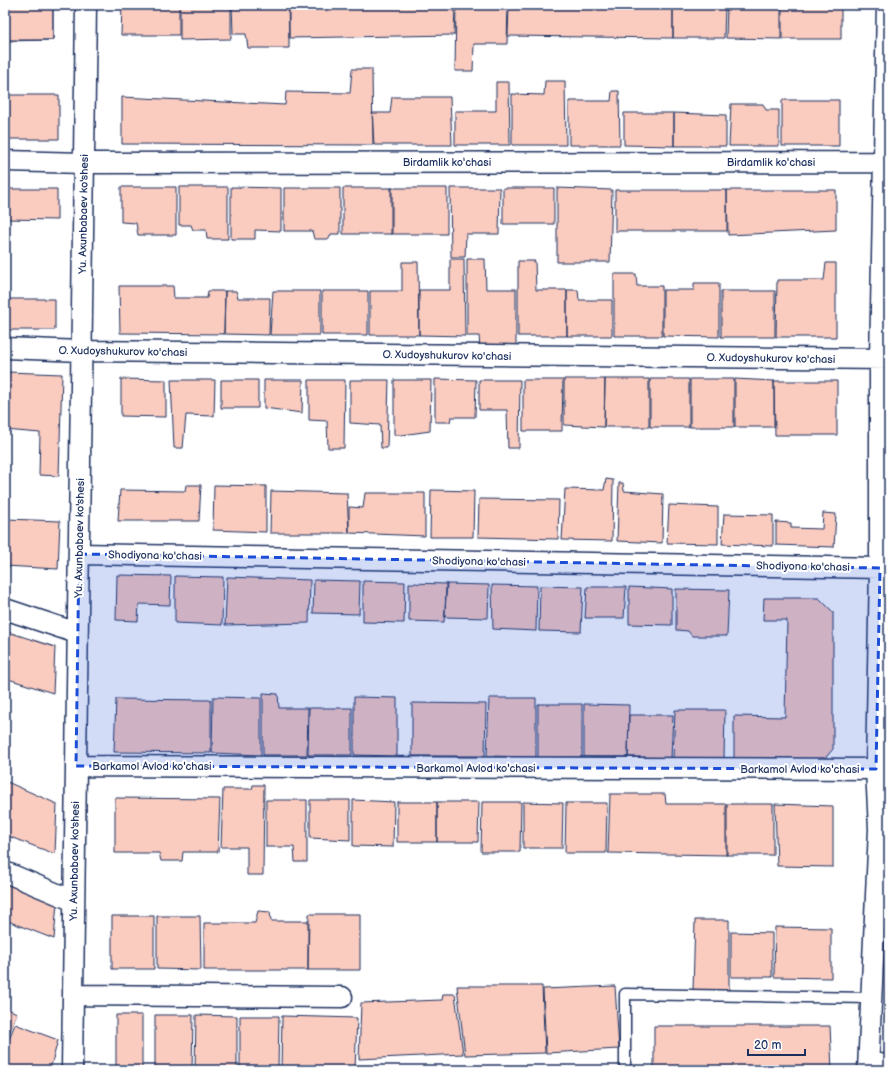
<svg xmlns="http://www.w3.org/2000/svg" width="894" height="1075" viewBox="0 0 894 1075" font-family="'Balsamiq Sans',sans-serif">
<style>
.building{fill:#facbbf;stroke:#1b2f5e}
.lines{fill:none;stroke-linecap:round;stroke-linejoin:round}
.lane-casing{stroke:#1b2f5e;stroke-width:13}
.street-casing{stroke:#1b2f5e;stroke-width:23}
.lane{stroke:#fff;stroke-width:10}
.street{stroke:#fff;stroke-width:20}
.marked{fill:#1d4ed8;fill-opacity:0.2;stroke:#1d4ed8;stroke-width:3;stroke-dasharray:8 5;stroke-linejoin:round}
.labels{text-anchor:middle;stroke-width:4;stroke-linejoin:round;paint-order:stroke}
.street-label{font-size:11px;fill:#1b2f5e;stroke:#fff}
</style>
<rect width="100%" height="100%" fill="#fff"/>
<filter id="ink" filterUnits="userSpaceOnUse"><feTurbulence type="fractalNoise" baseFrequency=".025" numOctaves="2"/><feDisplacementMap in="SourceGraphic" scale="8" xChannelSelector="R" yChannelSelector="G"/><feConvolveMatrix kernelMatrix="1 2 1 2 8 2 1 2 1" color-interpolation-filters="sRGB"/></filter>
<g filter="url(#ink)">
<path class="building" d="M5,5H53V40L5,41Z
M6,5H53V40H6Z
M122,5H179V35H121Z
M180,5H231V39L180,40Z
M232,5H289V48H248L246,34H233Z
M288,5H455L454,35L289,38Z
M456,5H508L507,44H474L473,71H455Z
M509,5H673V38L508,36Z
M673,5H725L724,38H673Z
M727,5H781V39L726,38Z
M782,5H841V39H782Z
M352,69H372L373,145L122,144V97L285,105L286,92L350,93Z
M545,81H565L566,145H512V94L544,95Z
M496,82H509L510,145H455V111H496Z
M612,91H619L620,145H569V101H611Z
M5,95H59V139H5Z
M392,97H450L452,145H374L372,113H390Z
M782,100H839V146H782Z
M731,104H763L766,110H779V146H729Z
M624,113H674V146L624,145Z
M674,113L726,115V146H674Z
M121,187H176V235H138L136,223L121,222Z
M179,187H228V239H207L206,230H193L191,225H179Z
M231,187L281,188V231L255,230V239H231Z
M284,188H340V234H331L329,239H314L312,231H284Z
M343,188H392V234H343Z
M391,188H447V234H391Z
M450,188H500L499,234H466L465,257H451Z
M503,188H554V224H503Z
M557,188L612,190L610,262H557Z
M5,189H57V220L5,219Z
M615,190H727V231H615Z
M727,190H836V230L728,235Z
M450,259H464L465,336L419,335V290H450Z
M467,259H485L486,289H516V347H480L479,336H467Z
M518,261H535L536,290H567V336H518Z
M402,262H418L419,335H370V291H402Z
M826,263H836V337H776L777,280H824Z
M614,274H636L637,286H662V336H614Z
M694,283H719V337L663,336V290H694Z
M119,286H173L174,298H207L208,291H225L224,334L120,333Z
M567,290H578L579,300H612V336H567Z
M225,291H236L238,298H270L269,335L224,334Z
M273,291H320V335H270Z
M322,291H368V335H322Z
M721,291H775V337H721Z
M5,299H55V330H5Z
M7,372L62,374L59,476L39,475L40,433L5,430Z
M121,379L166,380V417L121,416Z
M435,379L476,380L475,417H451L450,422H435Z
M564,379H605L604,427L564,425Z
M605,379H649V427H604Z
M650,379H689V427H650Z
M690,379H734V427H690Z
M735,379L774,381V427H735Z
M171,380H215L214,416L186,415L183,448H174Z
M221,380H258V408H221Z
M264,380H303L302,413L264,408Z
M309,380H345L344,448H328L327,421L309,420Z
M350,380H389L387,448H381L380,425L350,423Z
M394,380H431L430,431L402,435H394Z
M479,380H520L519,448H508L507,410H479Z
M523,380H563L562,431H523Z
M774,381H837V435H775Z
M606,479L613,480L612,541L562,540L565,489L604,490Z
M619,483H623L624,491L663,494L662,543L617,541Z
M186,485H201L199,521H118L120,490L185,491Z
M214,485L266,486V532L213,530Z
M431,490L474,491L473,537H430Z
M271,491L347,493L349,533H270Z
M365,493H425V536L349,533V507L363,508Z
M479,499L559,500L558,539L478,537Z
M669,505L718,507V544L667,543Z
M823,513L836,514L834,547L776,545V522L791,523V528L822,529Z
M724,514L773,515V546L722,544Z
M6,519L60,521L58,569L5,566Z
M117,575L171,576L170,605L139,604L138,621L116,620Z
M175,576L223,577L222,625L175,623Z
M227,577L310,580L309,623L225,625Z
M314,580L360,581L359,614L313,613Z
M363,581L405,582L404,623L363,622Z
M409,583L447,584L444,622L409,621Z
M446,584L489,585L488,618L445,617Z
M492,585L537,586L536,631L493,629Z
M540,586L583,587L581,632L539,631Z
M587,587H626L624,618H585Z
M629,587L672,589V625L629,624Z
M676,589L729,590L727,636H692L688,631L676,630Z
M764,598H819L833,612V749L822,762L734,761V716L785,717L787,620H763Z
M5,631L55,647L53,693L5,678Z
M263,693L278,694L279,708H308L307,755H263Z
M213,697L261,698V755L212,753Z
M354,697L397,698V756L354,755Z
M489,698H536V757L487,756Z
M116,699L211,700V753L114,752Z
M412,703L486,704L485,756H412Z
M538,704H582V757H538Z
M584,704L629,705L628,757H584Z
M309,708H352V755H308Z
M675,710H725L724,758H673Z
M629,715H673L671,758L628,757Z
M5,781L57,804L55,854L5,835Z
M253,785H264L263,875H247V847H221L223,789H252Z
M610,794H665L666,804H727V855L608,853Z
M115,798L220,799L218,852H183L182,861H161L159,853H115Z
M266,800H307V862H295L294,847H266Z
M310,800H350V840L310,838Z
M353,800L394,802L393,847L353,846Z
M397,802H437V842H397Z
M437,802H479L478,842H437Z
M482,802H521L520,852H481Z
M523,802L563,803L562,848H523Z
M566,803H607L606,853H565Z
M726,804H773V855H726Z
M775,804L833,806V867L777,866Z
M6,881L57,902L54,939L5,920V884Z
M258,911L270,912L271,921H308V970H204V923H255Z
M309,914H360V970H308Z
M112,916H154V969H112Z
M157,916H200L201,970L157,969Z
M695,920H729V991L693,990Z
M775,927L831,928V978L774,977Z
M731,932L772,933V977H731Z
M457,986H542L545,1053L465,1055Z
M615,986L619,1049L546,1053L543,989Z
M443,994H455L463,1054L359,1059L361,1003L442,1000Z
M5,1008L17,1013L5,1044Z
M116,1015H142V1070H116Z
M155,1015H193L192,1070H155Z
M196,1015L237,1016V1070H195Z
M240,1016H279L278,1070H240Z
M282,1016L357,1018L355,1070H281Z
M15,1024L58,1040L50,1070H12L5,1067V1049Z
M654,1026H830L832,1070H654Z"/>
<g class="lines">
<defs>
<path id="lane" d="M625,1070V994L872,998"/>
<path id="street" d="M5,161L84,163L889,162
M5,348L81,351L889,359
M79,554L880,568
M5,609L77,633
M76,766L876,769
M5,872L74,901
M73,995L342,997
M869,1063L889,1065
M72,1070L86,5
M868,1070L879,829L876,769L880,568V359L887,5"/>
</defs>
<use href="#lane" class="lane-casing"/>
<use href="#street" class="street-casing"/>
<use href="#lane" class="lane"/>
<use href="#street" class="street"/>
</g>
</g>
<path class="marked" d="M79,554L880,568L876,769L76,766Z"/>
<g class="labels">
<g class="street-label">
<text x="447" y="166">Birdamlik ko'chasi</text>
<text x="771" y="166">Birdamlik ko'chasi</text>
<text transform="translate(83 214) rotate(-89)" y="4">Yu. Axunbabaev ko'shesi</text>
<text transform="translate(123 351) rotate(1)" y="4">O. Xudoyshukurov ko'chasi</text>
<text transform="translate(447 355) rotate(1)" y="4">O. Xudoyshukurov ko'chasi</text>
<text transform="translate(771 358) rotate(1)" y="4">O. Xudoyshukurov ko'chasi</text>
<text transform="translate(79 538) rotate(-89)" y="4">Yu. Axunbabaev ko'shesi</text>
<text transform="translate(155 555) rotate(1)" y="4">Shodiyona ko'chasi</text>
<text transform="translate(479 561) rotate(1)" y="4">Shodiyona ko'chasi</text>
<text transform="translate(803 566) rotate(1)" y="4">Shodiyona ko'chasi</text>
<text x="152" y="770">Barkamol Avlod ko'chasi</text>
<text x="476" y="772">Barkamol Avlod ko'chasi</text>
<text x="800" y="773">Barkamol Avlod ko'chasi</text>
<text transform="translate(74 861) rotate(-89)" y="4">Yu. Axunbabaev ko'shesi</text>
</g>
</g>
<rect width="894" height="1075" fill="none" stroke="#fff" stroke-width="20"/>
<rect x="10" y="10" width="874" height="1055" fill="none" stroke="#1b2f5e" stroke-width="1.5" filter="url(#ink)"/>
<path d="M748 1049v6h57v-6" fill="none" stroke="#1b2f5e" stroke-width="2"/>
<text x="754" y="1049" font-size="12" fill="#1b2f5e" stroke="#ffffff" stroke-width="3" paint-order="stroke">20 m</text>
</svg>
